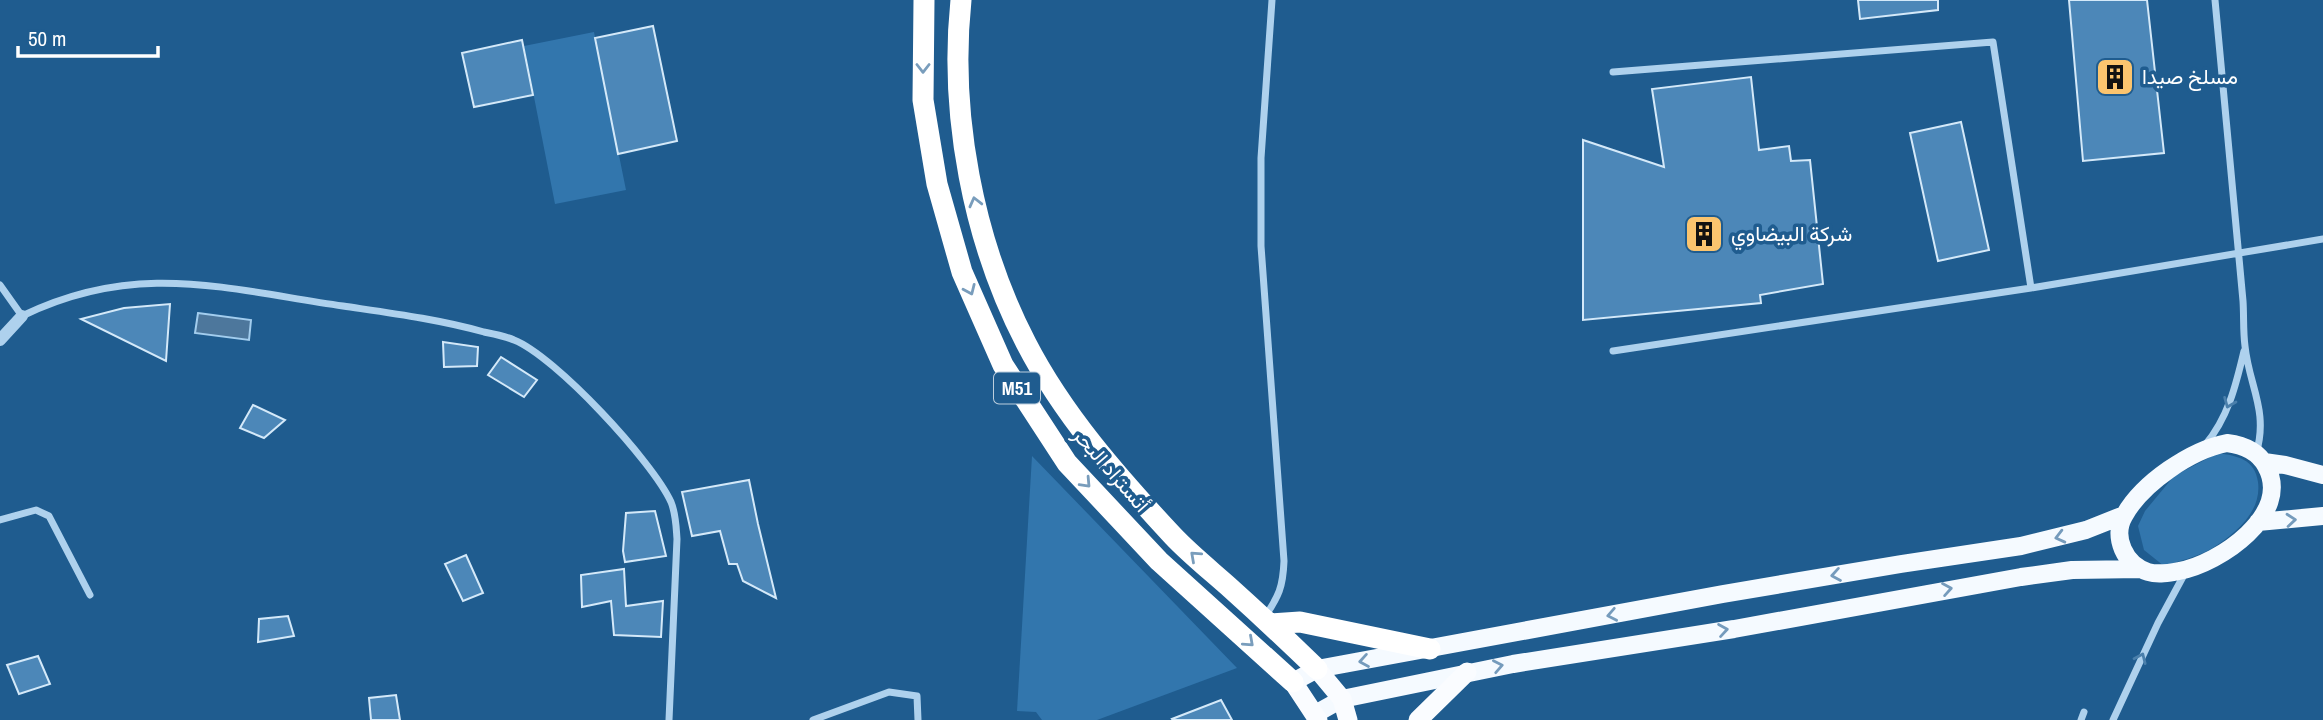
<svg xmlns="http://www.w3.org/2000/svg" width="2323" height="720" viewBox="0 0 2323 720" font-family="'Archivo Narrow',Vazirmatn,sans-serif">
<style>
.green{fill:#3276ad}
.water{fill:#4d779c;stroke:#a2cdee;stroke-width:2}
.building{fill:#4c87b8;stroke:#d4e9f9;stroke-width:2}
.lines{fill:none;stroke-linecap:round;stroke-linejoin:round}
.minor{stroke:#aed1ed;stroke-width:7}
.tertiary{stroke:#aed1ed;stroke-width:12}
.primary{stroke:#f5faff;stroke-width:18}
.trunk{stroke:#fafcff;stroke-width:19}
.motorway{stroke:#fff;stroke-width:21}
.oneway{stroke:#799dbc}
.oneway2{stroke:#4a7fab}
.oneway3{stroke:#759bbc}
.labels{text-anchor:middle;stroke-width:7;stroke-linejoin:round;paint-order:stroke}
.shield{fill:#1f5c8f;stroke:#bccedd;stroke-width:2}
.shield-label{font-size:19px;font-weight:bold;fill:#fff}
.poi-label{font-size:21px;fill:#fff;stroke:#1f5c8f;text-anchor:start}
.street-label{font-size:21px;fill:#fff;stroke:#1f5c8f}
</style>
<rect width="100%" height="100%" fill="#1f5c8f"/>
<path class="green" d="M594,32L626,190L555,204L524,46Z
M2218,453C2237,456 2255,459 2258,482C2262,512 2235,534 2211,549C2197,557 2179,561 2164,566L2144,550L2138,526L2145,511L2174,476Z
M1032,456L1237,668L1097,720H1042L1036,712L1017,711Z"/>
<path class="water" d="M198,313L251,320L249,340L195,333Z"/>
<path class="building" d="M1858,0H1938V10L1860,19Z
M2069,0H2147L2164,153L2083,161Z
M653,26L677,141L618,154L595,38Z
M522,40L533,95L474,107L462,53Z
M1751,77L1759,150L1789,146L1791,161L1810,160L1823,284L1760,295L1761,303L1583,320V140L1664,167L1652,89Z
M1961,122L1989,250L1938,261L1910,133Z
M170,304L166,361L81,319L124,308Z
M443,342L478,347L477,366L444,367Z
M501,357L537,380L524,397L488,375Z
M253,405L285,420L264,438L240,428Z
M749,480L758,524L776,598L743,581L737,564H729L720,531L692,536L682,492Z
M655,511L666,556L625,562L623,551L626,513Z
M466,555L483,593L463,601L445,564Z
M624,569L626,606L663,601L661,637L614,635L611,601L582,607L581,575Z
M288,616L294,636L258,642L259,619Z
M38,656L50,684L19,694L7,665Z
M396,695L400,720H371L369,698Z
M1221,700L1232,720H1173L1172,719Z"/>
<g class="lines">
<path class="minor" d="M2215,0L2243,301C2244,316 2243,331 2245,346C2249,386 2269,411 2256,454
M1613,72L1993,42L2031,288
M0,285L22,316C137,260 225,289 343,306C390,313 437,319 484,332C494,334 505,336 514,340C555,356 653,462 671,502C676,514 676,526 677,539L669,720
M1613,351L2031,288L2323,239
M2205,445C2228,418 2236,385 2244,351
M0,520L36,510L49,516L90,595
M1264,618C1279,596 1283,587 1284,561L1261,246V158L1272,0
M813,720L889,692L917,696L918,720
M2081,720L2084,712
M2113,720L2158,623L2185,573"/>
<path class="tertiary" d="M0,340L22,316"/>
<path class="primary" d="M2227,443C2243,445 2258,451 2266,466C2293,514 2219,564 2179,571C2169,573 2158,575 2148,572C2125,565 2112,537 2124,516C2142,483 2191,450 2227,443Z
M2264,462L2285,465L2323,475
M2258,522L2323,516
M1293,682L1317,669L1723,594L1901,564L2021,546L2086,530L2124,515
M1315,714L1342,699L1513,664L1734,629L2021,577L2072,570L2141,569"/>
<path class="trunk" d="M1317,669L1342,699L1348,720
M1293,682L1318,720
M1418,720L1467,672"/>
<path class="motorway" d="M924,0L923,100L937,184L962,272L1003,365L1067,463L1159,561L1293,682
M961,0C949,114 973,241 1026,343C1063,415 1119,478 1173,536C1190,554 1210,570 1228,586C1258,613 1288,641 1317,669
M1270,624L1300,622L1430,649"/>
</g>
<defs><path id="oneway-chevron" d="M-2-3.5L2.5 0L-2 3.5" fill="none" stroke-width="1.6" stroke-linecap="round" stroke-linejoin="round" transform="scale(1.75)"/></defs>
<g class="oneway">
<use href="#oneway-chevron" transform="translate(923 68) rotate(90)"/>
<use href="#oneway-chevron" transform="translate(975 202) rotate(-104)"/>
<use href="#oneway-chevron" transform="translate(970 290) rotate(66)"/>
<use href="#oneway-chevron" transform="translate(1086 483) rotate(47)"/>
<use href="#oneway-chevron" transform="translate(1195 556) rotate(-138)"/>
<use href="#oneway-chevron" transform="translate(1249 642) rotate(42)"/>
</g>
<g class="oneway2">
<use href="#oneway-chevron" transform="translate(2229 403) rotate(112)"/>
<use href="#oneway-chevron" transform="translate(2141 658) rotate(-66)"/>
</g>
<g class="oneway3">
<use href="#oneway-chevron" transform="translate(2291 520) rotate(-5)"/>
<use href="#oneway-chevron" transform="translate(2060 537) rotate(166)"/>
<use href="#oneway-chevron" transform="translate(1836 575) rotate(170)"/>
<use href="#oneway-chevron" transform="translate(1947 589) rotate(-10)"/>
<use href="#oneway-chevron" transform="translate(1612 615) rotate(169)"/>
<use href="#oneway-chevron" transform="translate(1723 630) rotate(-9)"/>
<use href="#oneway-chevron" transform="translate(1364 661) rotate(170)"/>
<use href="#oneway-chevron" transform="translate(1498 666) rotate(-11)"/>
</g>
<defs>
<symbol id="building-square" viewBox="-11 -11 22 22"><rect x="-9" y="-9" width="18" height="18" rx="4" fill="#fbc46e" stroke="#1f5c8f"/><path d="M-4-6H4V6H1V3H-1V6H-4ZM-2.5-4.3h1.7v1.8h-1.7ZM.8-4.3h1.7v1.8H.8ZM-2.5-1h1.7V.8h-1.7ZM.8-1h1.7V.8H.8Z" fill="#111"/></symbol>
</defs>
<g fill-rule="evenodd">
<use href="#building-square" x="2093" y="55" width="44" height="44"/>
<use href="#building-square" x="1682" y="212" width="44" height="44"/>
</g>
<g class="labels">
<rect class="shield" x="994" y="372.5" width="46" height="31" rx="5"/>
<g class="shield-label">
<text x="1017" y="395">M51</text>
</g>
<g class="poi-label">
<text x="2142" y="84">مسلخ صيدا</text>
<text x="1731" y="241">شركة البيضاوي</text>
</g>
<g class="street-label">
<text transform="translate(1111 470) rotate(49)" y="7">أتستراد البحر</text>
</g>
</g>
<path d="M18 46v10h140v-10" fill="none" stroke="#ffffff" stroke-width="3.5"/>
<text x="28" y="46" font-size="21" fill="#ffffff" stroke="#1f5c8f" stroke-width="5" paint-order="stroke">50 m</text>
</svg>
